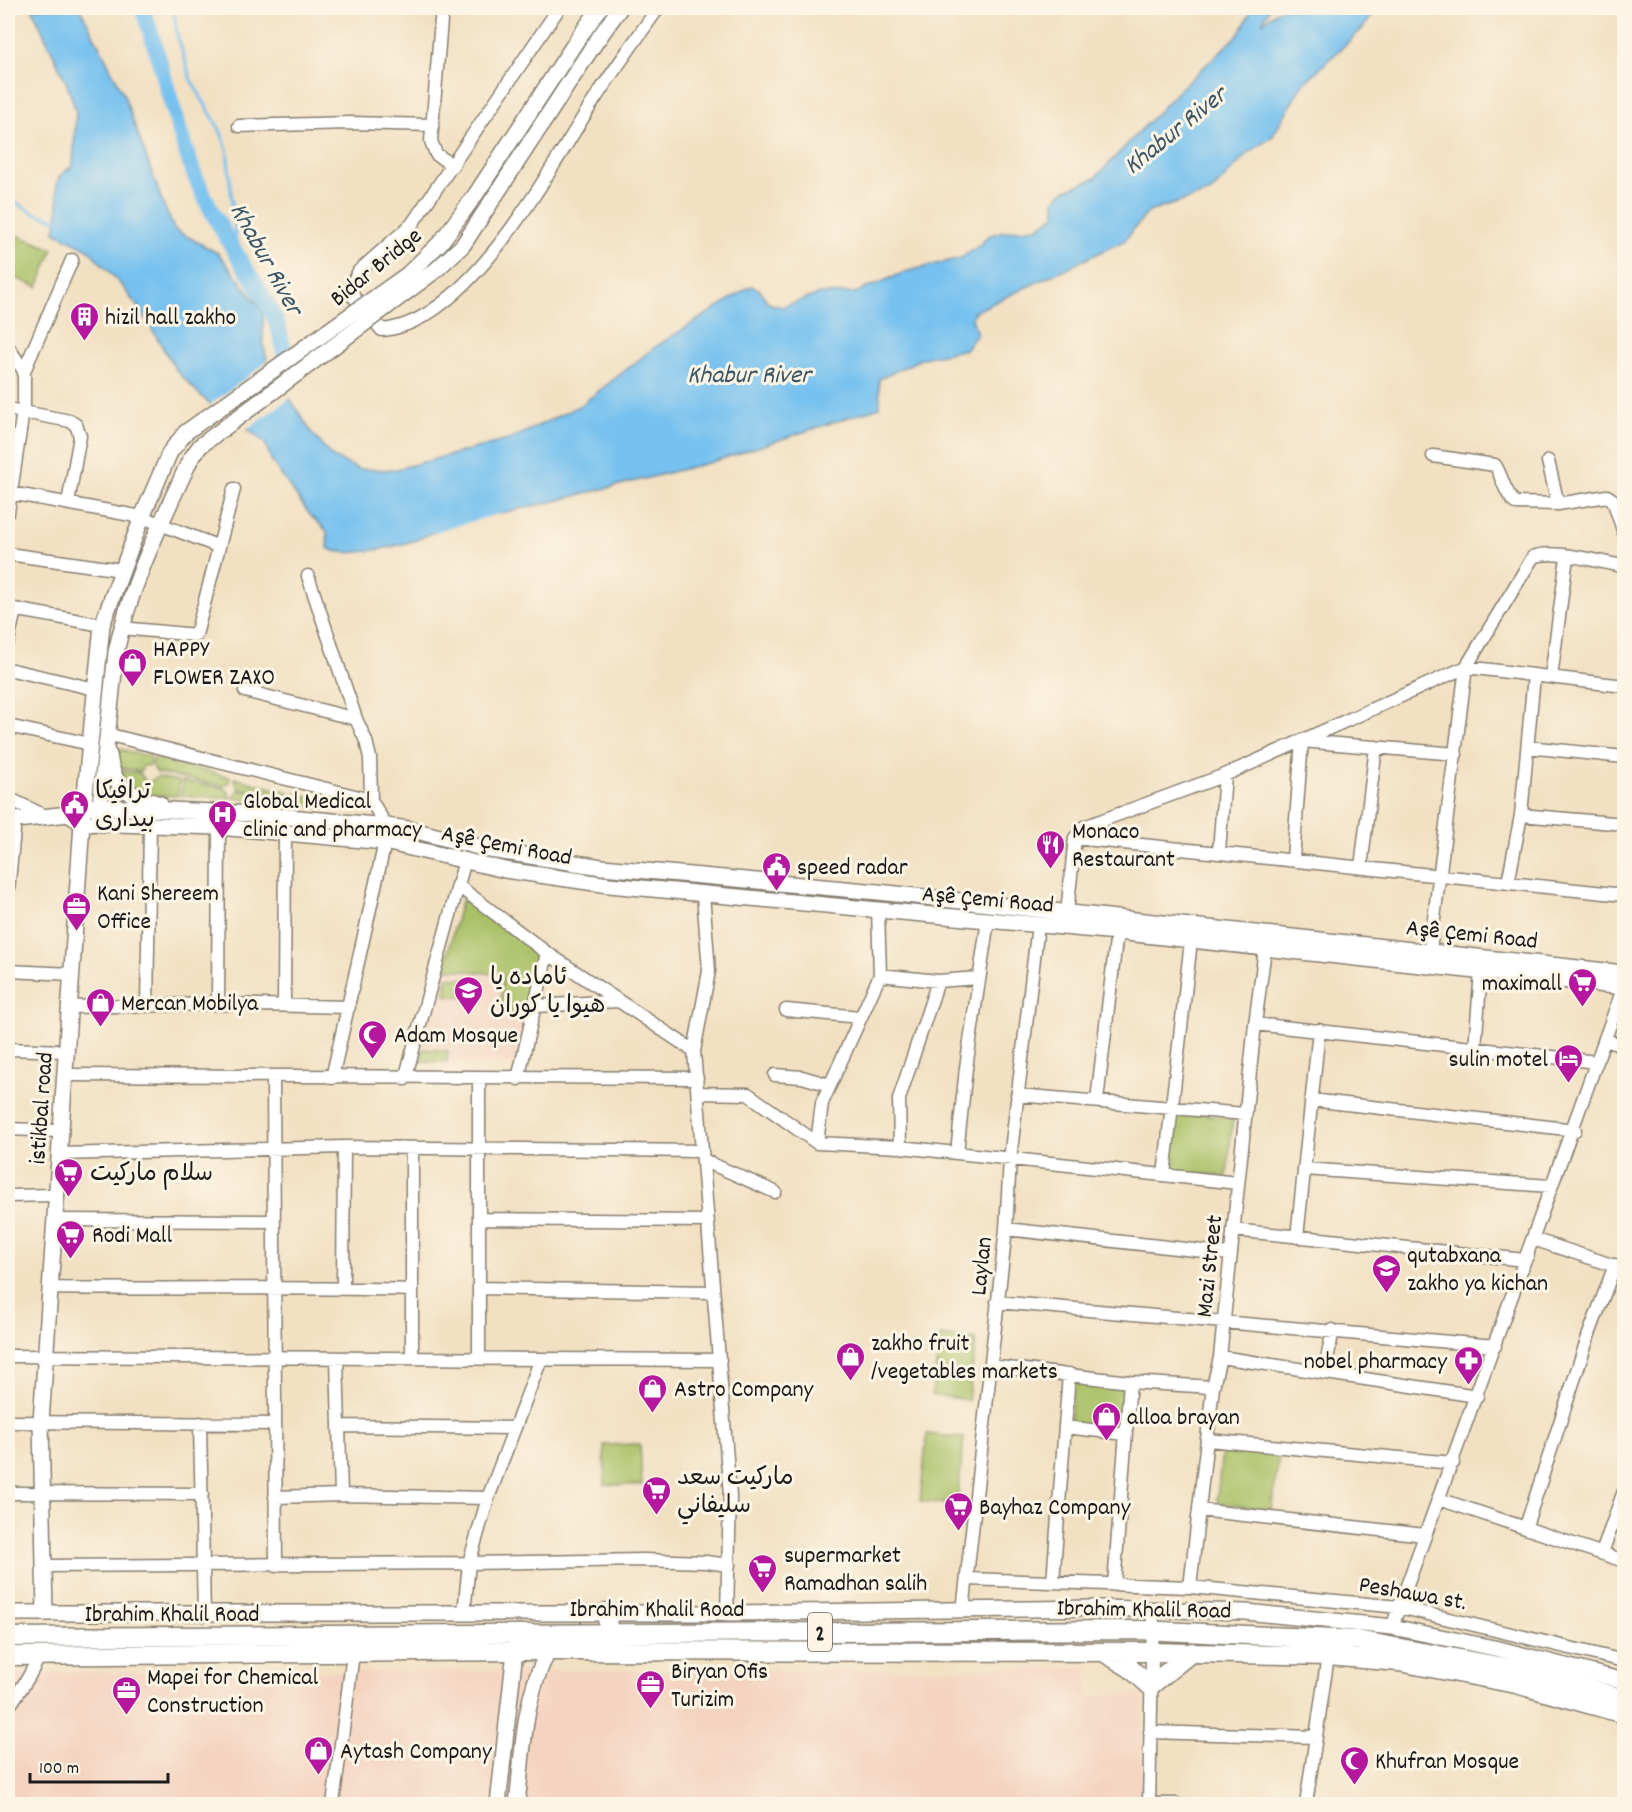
<svg xmlns="http://www.w3.org/2000/svg" width="1632" height="1812" viewBox="0 0 1632 1812" font-family="Dekko,'Playpen Sans Arabic',sans-serif">
<style>
.built{fill:#f4d3c0}
.green{fill:#a9c065;stroke:#626e40;stroke-width:1.5}
.water{fill:#76c1ef;stroke:#496e86;stroke-width:1.5}
.pier{fill:#f2e0c2}
.lines{fill:none;stroke-linecap:round;stroke-linejoin:round}
.stream{stroke:#76c1ef;stroke-width:3}
.river{stroke:#76c1ef;stroke-width:16}
.minor-casing{stroke:#877e6f;stroke-width:15}
.major-casing{stroke:#877e6f;stroke-width:18}
.highway-casing{stroke:#877e6f;stroke-width:21}
.minor{stroke:#fff;stroke-width:12}
.major{stroke:#fff;stroke-width:15}
.highway{stroke:#fff;stroke-width:18}
.major-bridge-casing{stroke:#877e6f;stroke-width:18;stroke-linecap:butt}
.major-bridge{stroke:#fff;stroke-width:15}
.labels{text-anchor:middle;stroke-width:6;stroke-linejoin:round;paint-order:stroke}
.shield{fill:#fcf5e5;stroke:#5f5d58;stroke-width:1.5}
.shield-label{font-size:22px;font-weight:bold;fill:#1c1c1c}
.street-label{font-size:24px;fill:#1c1c1c;stroke:#fcf5e5}
.poi-label{font-size:24px;fill:#1c1c1c;stroke:#fcf5e5;text-anchor:start}
.water-label{font-size:26px;font-style:italic;fill:#3c5666;stroke:#fcf5e5}
</style>
<rect width="100%" height="100%" fill="#fcf5e5"/>
<filter id="ink" filterUnits="userSpaceOnUse"><feTurbulence type="fractalNoise" baseFrequency=".0167" numOctaves="2"/><feDisplacementMap in="SourceGraphic" scale="12" xChannelSelector="R" yChannelSelector="G"/><feConvolveMatrix kernelMatrix="1 2 1 2 8 2 1 2 1" color-interpolation-filters="sRGB"/></filter>
<filter id="wash" filterUnits="userSpaceOnUse"><feTurbulence type="fractalNoise" baseFrequency=".008" numOctaves="4" result="noise"/><feDisplacementMap in="SourceGraphic" scale="24" xChannelSelector="R" yChannelSelector="G"/><feGaussianBlur stdDeviation="1.35" result="paint"/><feColorMatrix in="noise" values="0 0 0 0 0 0 0 0 0 0 0 0 0 0 0 0 0 1.4 0 .05"/><feComposite in="paint" operator="in"/></filter>
<g filter="url(#wash)">
<rect width="100%" height="100%" fill="#f2e0c2"/>
<path class="built" d="M467,900L541,953L516,1064L420,1061L461,901Z
M1087,1667L1088,1696L1143,1693L1140,1804H8V1673L869,1670Z"/>
<path class="green" d="M8,232L53,249L38,287L8,275Z
M116,748L151,757L150,765L143,766L141,771L115,767Z
M154,758L230,777L229,782L224,786L157,773L152,766Z
M115,770L140,773L146,782L143,795L134,792Z
M157,777L179,781L178,796L145,795L148,783Z
M234,778L289,792L290,797L238,788Z
M182,781L224,788L230,794L229,798L181,796Z
M238,790L289,799V804L232,798Z
M293,793L347,806V809L293,805Z
M467,900L541,953L527,1020L510,1017L511,1006L501,1005L502,975L444,968L461,901Z
M447,977L483,980L481,999L445,995Z
M423,1049L448,1051L447,1062L420,1061Z
M1173,1111L1233,1118L1227,1177L1166,1171Z
M940,1336L976,1340L968,1400L932,1395Z
M1073,1380L1125,1386L1122,1430L1069,1424Z
M927,1434L964,1438L957,1505L920,1501Z
M640,1444L642,1485H605L604,1445Z
M1225,1448L1276,1453L1279,1457L1271,1510L1220,1503L1217,1499L1222,1451Z"/>
<path class="water" d="M32,8H80L123,93L165,209L175,230L218,253L263,311V343L268,364L311,432L331,456L358,469L393,470L511,439L581,405L655,347L751,286L759,289L768,303L782,307L819,294L855,293L905,272L961,258L980,245L988,236L1001,232L1037,228L1055,215V199L1064,191L1095,178L1178,91L1239,34L1253,8H1270L1262,23L1281,8H1378L1362,29L1302,85L1272,137L1247,154L1211,192L1148,212L1124,241L974,312L972,318L977,334L966,349L923,358L879,379L880,407L712,462L551,502L497,514L479,507C458,518 436,533 413,541C393,547 345,559 328,548L327,531L310,515L272,462L265,443L250,431L226,418L202,397L176,370L145,317L123,287L88,249L55,232C56,224 58,216 58,208C58,184 50,181 73,166L76,111L66,82Z"/>
<path class="pier" d="M270,360L293,396L245,431L224,420L208,406Z"/>
<g class="lines">
<path class="stream" d="M173,8L177,34L191,80L220,130L227,149L237,254
M8,198L34,213L61,221"/>
<path class="river" d="M142,8C163,62 173,120 194,174C206,202 221,229 237,255C263,297 287,323 285,376
M434,524L507,503"/>
</g>
</g>
<g filter="url(#ink)">
<g class="lines">
<defs>
<path id="minor" d="M442,8L431,141L436,154L453,166
M559,8L412,224L359,271L351,286L352,295L382,330C469,323 548,171 591,105C612,72 636,40 658,8
M239,126L350,123L432,125
M8,347L24,371V404L8,512
M24,371L72,260
M8,409L70,421L76,425L80,436L68,503
M1433,456L1495,465C1503,478 1504,492 1515,503L1558,504L1607,496L1613,500L1624,533
M1548,461L1558,504
M10,493L142,517L217,546
M8,554L122,570
M308,576L356,719L366,741L370,758L371,800L386,826
M8,608L102,625
M121,628L196,635L234,489
M8,641L15,610
M8,669L95,689
M1551,677L1567,557
M245,691L356,719
M8,726L90,744
M106,734L371,800
M1528,747L1624,757
M8,798L47,817
M1521,815L1624,824
M1075,838L1624,895
M1219,851L1225,775
M1293,859L1302,741L1456,754
M1361,867L1376,747
M1508,883L1521,815L1534,675
M457,885L547,953L694,1051
M8,891L15,820
M703,894L709,971L694,1051L730,1496L727,1613
M1067,913L1075,838L1084,827L1225,775L1466,667L1624,686
M1430,950L1466,667L1533,557C1552,548 1602,563 1624,566
M8,971L72,974
M880,975L938,981L978,978
M218,1004L219,827
M284,1005L285,833
M147,1006L150,825
M536,1006L618,1001
M69,1007L218,1004L349,1007
M786,1010L860,1017
M1255,1024L1597,1062
M1605,1040L1624,1046
M1475,1048L1481,971
M8,1049L66,1051
M65,1075L697,1078
M775,1075L802,1077L830,1085
M273,1078L276,1566
M332,1078L385,842
M405,1079L465,860
M518,1079L547,953
M698,1093L748,1094L817,1143L900,1147L1238,1183
M1017,1095L1245,1114
M1097,1100L1117,932
M1311,1100L1575,1130
M8,1129L60,1131
M817,1143L822,1103L880,975L878,910
M900,1147L899,1099L938,981
M957,1153L966,1068L988,920
M59,1154L344,1147L702,1151
M703,1160L775,1192
M1304,1169L1551,1186
M1164,1175L1191,941
M8,1196L56,1195
M479,1219L707,1221
M55,1220L274,1221
M1006,1229L1230,1254
M1233,1230L1525,1260L1528,1254
M1297,1237L1319,1030
M1533,1239L1624,1269
M50,1288C170,1290 291,1286 411,1290
M343,1288L344,1147
M479,1288L712,1292
M997,1302L1495,1346
M8,1356L720,1360
M1220,1357L1477,1396
M337,1358L341,1495
M412,1358V1148
M479,1358V1079
M990,1366L1130,1382L1213,1387
M1324,1373L1333,1330
M8,1422L275,1424
M200,1423L204,1615
M339,1426L515,1428
M1065,1427L1126,1434
M1208,1440L1453,1463
M8,1493L202,1494
M275,1497L341,1495L488,1498
M1439,1499L1624,1561
M1199,1510L1425,1535
M1526,1526L1588,1337L1615,1265
M1602,1553L1624,1491
M44,1566L469,1563L488,1498L541,1359
M967,1579L1190,1587L1399,1607L1624,1661
M1053,1582L1069,1374
M1114,1585L1130,1382
M1190,1587L1213,1387L1220,1357L1255,1024L1265,949
M963,1611L1006,1229L1010,1159L1038,925
M464,1613L469,1563L643,1560L706,1562L729,1565
M1392,1627L1624,986
M8,1708L28,1678L40,1655
M1150,1732L1316,1737
M333,1804L353,1654
M1149,1804L1153,1610
M1149,1804H1176
M1306,1804L1328,1656"/>
<path id="major" d="M579,37L600,8
M593,46L620,8
M109,755C113,789 129,795 160,804
M68,814L82,823L219,827L385,842L505,870L609,885L1117,932L1624,987
M99,815L116,652C130,585 162,521 190,460
M8,821L68,814L84,806L256,814L386,826L409,829L490,850L602,867L878,892L1624,973
M45,1612L41,1422L82,823L102,625L142,517L170,452
M8,1613H727L1098,1608L1246,1612L1392,1627L1499,1649L1624,1681
M498,1804L515,1651
M517,1804C523,1753 523,1698 548,1652"/>
<path id="highway" d="M607,1612L608,1633
M8,1637L1141,1630L1357,1640L1531,1672L1624,1699
M1105,1653L1130,1668L1150,1686L1192,1652
M8,1656L515,1651L1152,1652L1328,1656L1399,1662L1516,1684L1624,1714"/>
</defs>
<use href="#minor" class="minor-casing"/>
<use href="#major" class="major-casing"/>
<use href="#highway" class="highway-casing"/>
<use href="#minor" class="minor"/>
<use href="#major" class="major"/>
<use href="#highway" class="highway"/>
<defs>
<path id="major-bridge" d="M170,452L186,432L408,274L441,242L476,194L579,37
M190,460L200,446L436,270L463,245L593,46"/>
</defs>
<use href="#major-bridge" class="major-bridge-casing"/>
<use href="#major-bridge" class="major-bridge"/>
</g>
</g>
<defs>
<symbol id="building-pin" viewBox="-11 -11 22 30"><path d="M0 17L-7.5 6A9.5 9.5 0 1 1 7.5 6Z" fill="#b5179e" stroke="#fcf5e5"/><path d="M-4-6H4V6H1V3H-1V6H-4ZM-2.5-4.3h1.7v1.8h-1.7ZM.8-4.3h1.7v1.8H.8ZM-2.5-1h1.7V.8h-1.7ZM.8-1h1.7V.8H.8Z" fill="#fff"/></symbol>
<symbol id="shop-pin" viewBox="-11 -11 22 30"><path d="M0 17L-7.5 6A9.5 9.5 0 1 1 7.5 6Z" fill="#b5179e" stroke="#fcf5e5"/><path d="M-5-2.5h2.3a2.7 3.5 0 0 1 5.4 0H5L5.5 6h-11ZM-1.5-2.5h3a1.5 2.3 0 0 0-3 0Z" fill="#fff"/></symbol>
<symbol id="civic-pin" viewBox="-11 -11 22 30"><path d="M0 17L-7.5 6A9.5 9.5 0 1 1 7.5 6Z" fill="#b5179e" stroke="#fcf5e5"/><path d="M-.6-6.5H3V-4.5H.6V-3L4-1V1h2V6H-6V1h2V-1L-.6-3ZM-1.2 2.5V6h2.4V2.5Z" fill="#fff"/></symbol>
<symbol id="hospital-pin" viewBox="-11 -11 22 30"><path d="M0 17L-7.5 6A9.5 9.5 0 1 1 7.5 6Z" fill="#b5179e" stroke="#fcf5e5"/><path d="M-5-5h3v3.5h4V-5h3V5h-3V1.5h-4V5h-3Z" fill="#fff"/></symbol>
<symbol id="restaurant-pin" viewBox="-11 -11 22 30"><path d="M0 17L-7.5 6A9.5 9.5 0 1 1 7.5 6Z" fill="#b5179e" stroke="#fcf5e5"/><path d="M-5-6h1v4h1v-4h1v4h1v-4h1v5L-1.5 .5V6h-2V.5L-5-1ZM5-6V6H3V1.5H1.5Q1.5-4 5-6Z" fill="#fff"/></symbol>
<symbol id="office-pin" viewBox="-11 -11 22 30"><path d="M0 17L-7.5 6A9.5 9.5 0 1 1 7.5 6Z" fill="#b5179e" stroke="#fcf5e5"/><path d="M-6-3h4V-5.5h4V-3h4V5H-6ZM-1-4.5V-3h2v-1.5ZM-6 0V1H6V0Z" fill="#fff"/></symbol>
<symbol id="supermarket-pin" viewBox="-11 -11 22 30"><path d="M0 17L-7.5 6A9.5 9.5 0 1 1 7.5 6Z" fill="#b5179e" stroke="#fcf5e5"/><path d="M-6-5.5h2.5l.6 2H6L4.5 2H-2.5L-4.4-4H-6ZM-1.5 3.2a1.3 1.3 0 1 0 .1 0ZM3 3.2a1.3 1.3 0 1 0 .1 0Z" fill="#fff"/></symbol>
<symbol id="school-pin" viewBox="-11 -11 22 30"><path d="M0 17L-7.5 6A9.5 9.5 0 1 1 7.5 6Z" fill="#b5179e" stroke="#fcf5e5"/><path d="M0-5L7-2L0 1L-7-2ZM-4 1L0 2.5L4 1V4Q0 6-4 4Z" fill="#fff"/></symbol>
<symbol id="mosque-pin" viewBox="-11 -11 22 30"><path d="M0 17L-7.5 6A9.5 9.5 0 1 1 7.5 6Z" fill="#b5179e" stroke="#fcf5e5"/><path d="M3.5-4.9A6 6 0 1 0 3.5 4.9A5 5 0 1 1 3.5-4.9Z" fill="#fff"/></symbol>
<symbol id="hotel-pin" viewBox="-11 -11 22 30"><path d="M0 17L-7.5 6A9.5 9.5 0 1 1 7.5 6Z" fill="#b5179e" stroke="#fcf5e5"/><path d="M-6-4.5h1.5V1H6V5H4.5V3h-9V5H-6ZM-4 0a1.8 1.8 0 1 1 3.6 0ZM.5 0V-2.5h3Q6-2.5 6 0Z" fill="#fff"/></symbol>
<symbol id="pharmacy-pin" viewBox="-11 -11 22 30"><path d="M0 17L-7.5 6A9.5 9.5 0 1 1 7.5 6Z" fill="#b5179e" stroke="#fcf5e5"/><path d="M-2-6h4v4h4v4h-4v4h-4v-4h-4v-4h4Z" fill="#fff"/></symbol>
</defs>
<g fill-rule="evenodd">
<use href="#building-pin" x="68" y="300" width="33" height="45"/>
<use href="#shop-pin" x="116" y="646" width="33" height="45"/>
<use href="#civic-pin" x="58" y="788" width="33" height="45"/>
<use href="#hospital-pin" x="206" y="798" width="33" height="45"/>
<use href="#restaurant-pin" x="1034" y="828" width="33" height="45"/>
<use href="#civic-pin" x="760" y="850" width="33" height="45"/>
<use href="#office-pin" x="60" y="890" width="33" height="45"/>
<use href="#supermarket-pin" x="1566" y="966" width="33" height="45"/>
<use href="#school-pin" x="452" y="974" width="33" height="45"/>
<use href="#shop-pin" x="84" y="986" width="33" height="45"/>
<use href="#mosque-pin" x="356" y="1018" width="33" height="45"/>
<use href="#hotel-pin" x="1552" y="1042" width="33" height="45"/>
<use href="#supermarket-pin" x="52" y="1156" width="33" height="45"/>
<use href="#supermarket-pin" x="54" y="1218" width="33" height="45"/>
<use href="#school-pin" x="1370" y="1252" width="33" height="45"/>
<use href="#shop-pin" x="834" y="1340" width="33" height="45"/>
<use href="#pharmacy-pin" x="1452" y="1344" width="33" height="45"/>
<use href="#shop-pin" x="636" y="1372" width="33" height="45"/>
<use href="#shop-pin" x="1090" y="1400" width="33" height="45"/>
<use href="#supermarket-pin" x="640" y="1474" width="33" height="45"/>
<use href="#supermarket-pin" x="942" y="1490" width="33" height="45"/>
<use href="#supermarket-pin" x="746" y="1552" width="33" height="45"/>
<use href="#office-pin" x="634" y="1668" width="33" height="45"/>
<use href="#office-pin" x="110" y="1674" width="33" height="45"/>
<use href="#shop-pin" x="302" y="1734" width="33" height="45"/>
<use href="#mosque-pin" x="1338" y="1744" width="33" height="45"/>
</g>
<g class="labels">
<rect class="shield" x="808" y="1613" width="24" height="38" rx="4.5"/>
<g class="shield-label">
<text x="820" y="1640">2</text>
</g>
<g class="street-label">
<text transform="translate(375 266) rotate(-39)" y="8">Bidar Bridge</text>
<text transform="translate(507 844) rotate(11)" y="8">Aşê Çemi Road</text>
<text transform="translate(988 898) rotate(5)" y="8">Aşê Çemi Road</text>
<text transform="translate(1472 933) rotate(6)" y="8">Aşê Çemi Road</text>
<text transform="translate(40 1108) rotate(-86)" y="8">istikbal road</text>
<text transform="translate(980 1266) rotate(-84)" y="8">Laylan</text>
<text transform="translate(1208 1266) rotate(-84)" y="8">Mazi Street</text>
<text transform="translate(1413 1592) rotate(10)" y="8">Peshawa st.</text>
<text x="657" y="1616">Ibrahim Khalil Road</text>
<text transform="translate(1144 1608) rotate(1)" y="8">Ibrahim Khalil Road</text>
<text x="172" y="1621">Ibrahim Khalil Road</text>
</g>
<g class="poi-label">
<text x="105" y="324">hizil hall zakho</text>
<text x="153" y="656">HAPPY<tspan x="153" dy="28">FLOWER ZAXO</tspan></text>
<text x="95" y="798">ترافيكا<tspan x="95" dy="28">بيدارى</tspan></text>
<text x="243" y="808">Global Medical<tspan x="243" dy="28">clinic and pharmacy</tspan></text>
<text x="1072" y="838">Monaco<tspan x="1072" dy="28">Restaurant</tspan></text>
<text x="797" y="874">speed radar</text>
<text x="97" y="900">Kani Shereem<tspan x="97" dy="28">Office</tspan></text>
<text x="490" y="984">ئاماده یا<tspan x="490" dy="28">هیوا یا کوران</tspan></text>
<text x="1562" y="990" text-anchor="end">maximall</text>
<text x="121" y="1010">Mercan Mobilya</text>
<text x="394" y="1042">Adam Mosque</text>
<text x="1548" y="1066" text-anchor="end">sulin motel</text>
<text x="90" y="1180">سلام ماركيت</text>
<text x="92" y="1242">Rodi Mall</text>
<text x="1407" y="1262">qutabxana<tspan x="1407" dy="28">zakho ya kichan</tspan></text>
<text x="871" y="1350">zakho fruit<tspan x="871" dy="28">/vegetables markets</tspan></text>
<text x="1447" y="1368" text-anchor="end">nobel pharmacy</text>
<text x="674" y="1396">Astro Company</text>
<text x="1127" y="1424">alloa brayan</text>
<text x="677" y="1484">ماركيت سعد<tspan x="677" dy="28">سليفاني</tspan></text>
<text x="979" y="1514">Bayhaz Company</text>
<text x="784" y="1562">supermarket<tspan x="784" dy="28">Ramadhan salih</tspan></text>
<text x="671" y="1678">Biryan Ofis<tspan x="671" dy="28">Turizim</tspan></text>
<text x="147" y="1684">Mapei for Chemical<tspan x="147" dy="28">Construction</tspan></text>
<text x="340" y="1758">Aytash Company</text>
<text x="1375" y="1768">Khufran Mosque</text>
</g>
<g class="water-label">
<text transform="translate(1174 129) rotate(-39)" y="9">Khabur River</text>
<text transform="translate(268 258) rotate(61)" y="9">Khabur River</text>
<text x="749" y="382">Khabur River</text>
</g>
</g>
<rect width="1632" height="1812" fill="none" stroke="#fcf5e5" stroke-width="30"/>
<path d="M30 1773v9h138v-9" fill="none" stroke="#1c1c1c" stroke-width="3"/>
<text x="39" y="1773" font-size="18" fill="#1c1c1c" stroke="#fcf5e5" stroke-width="4.5" paint-order="stroke">100 m</text>
</svg>
